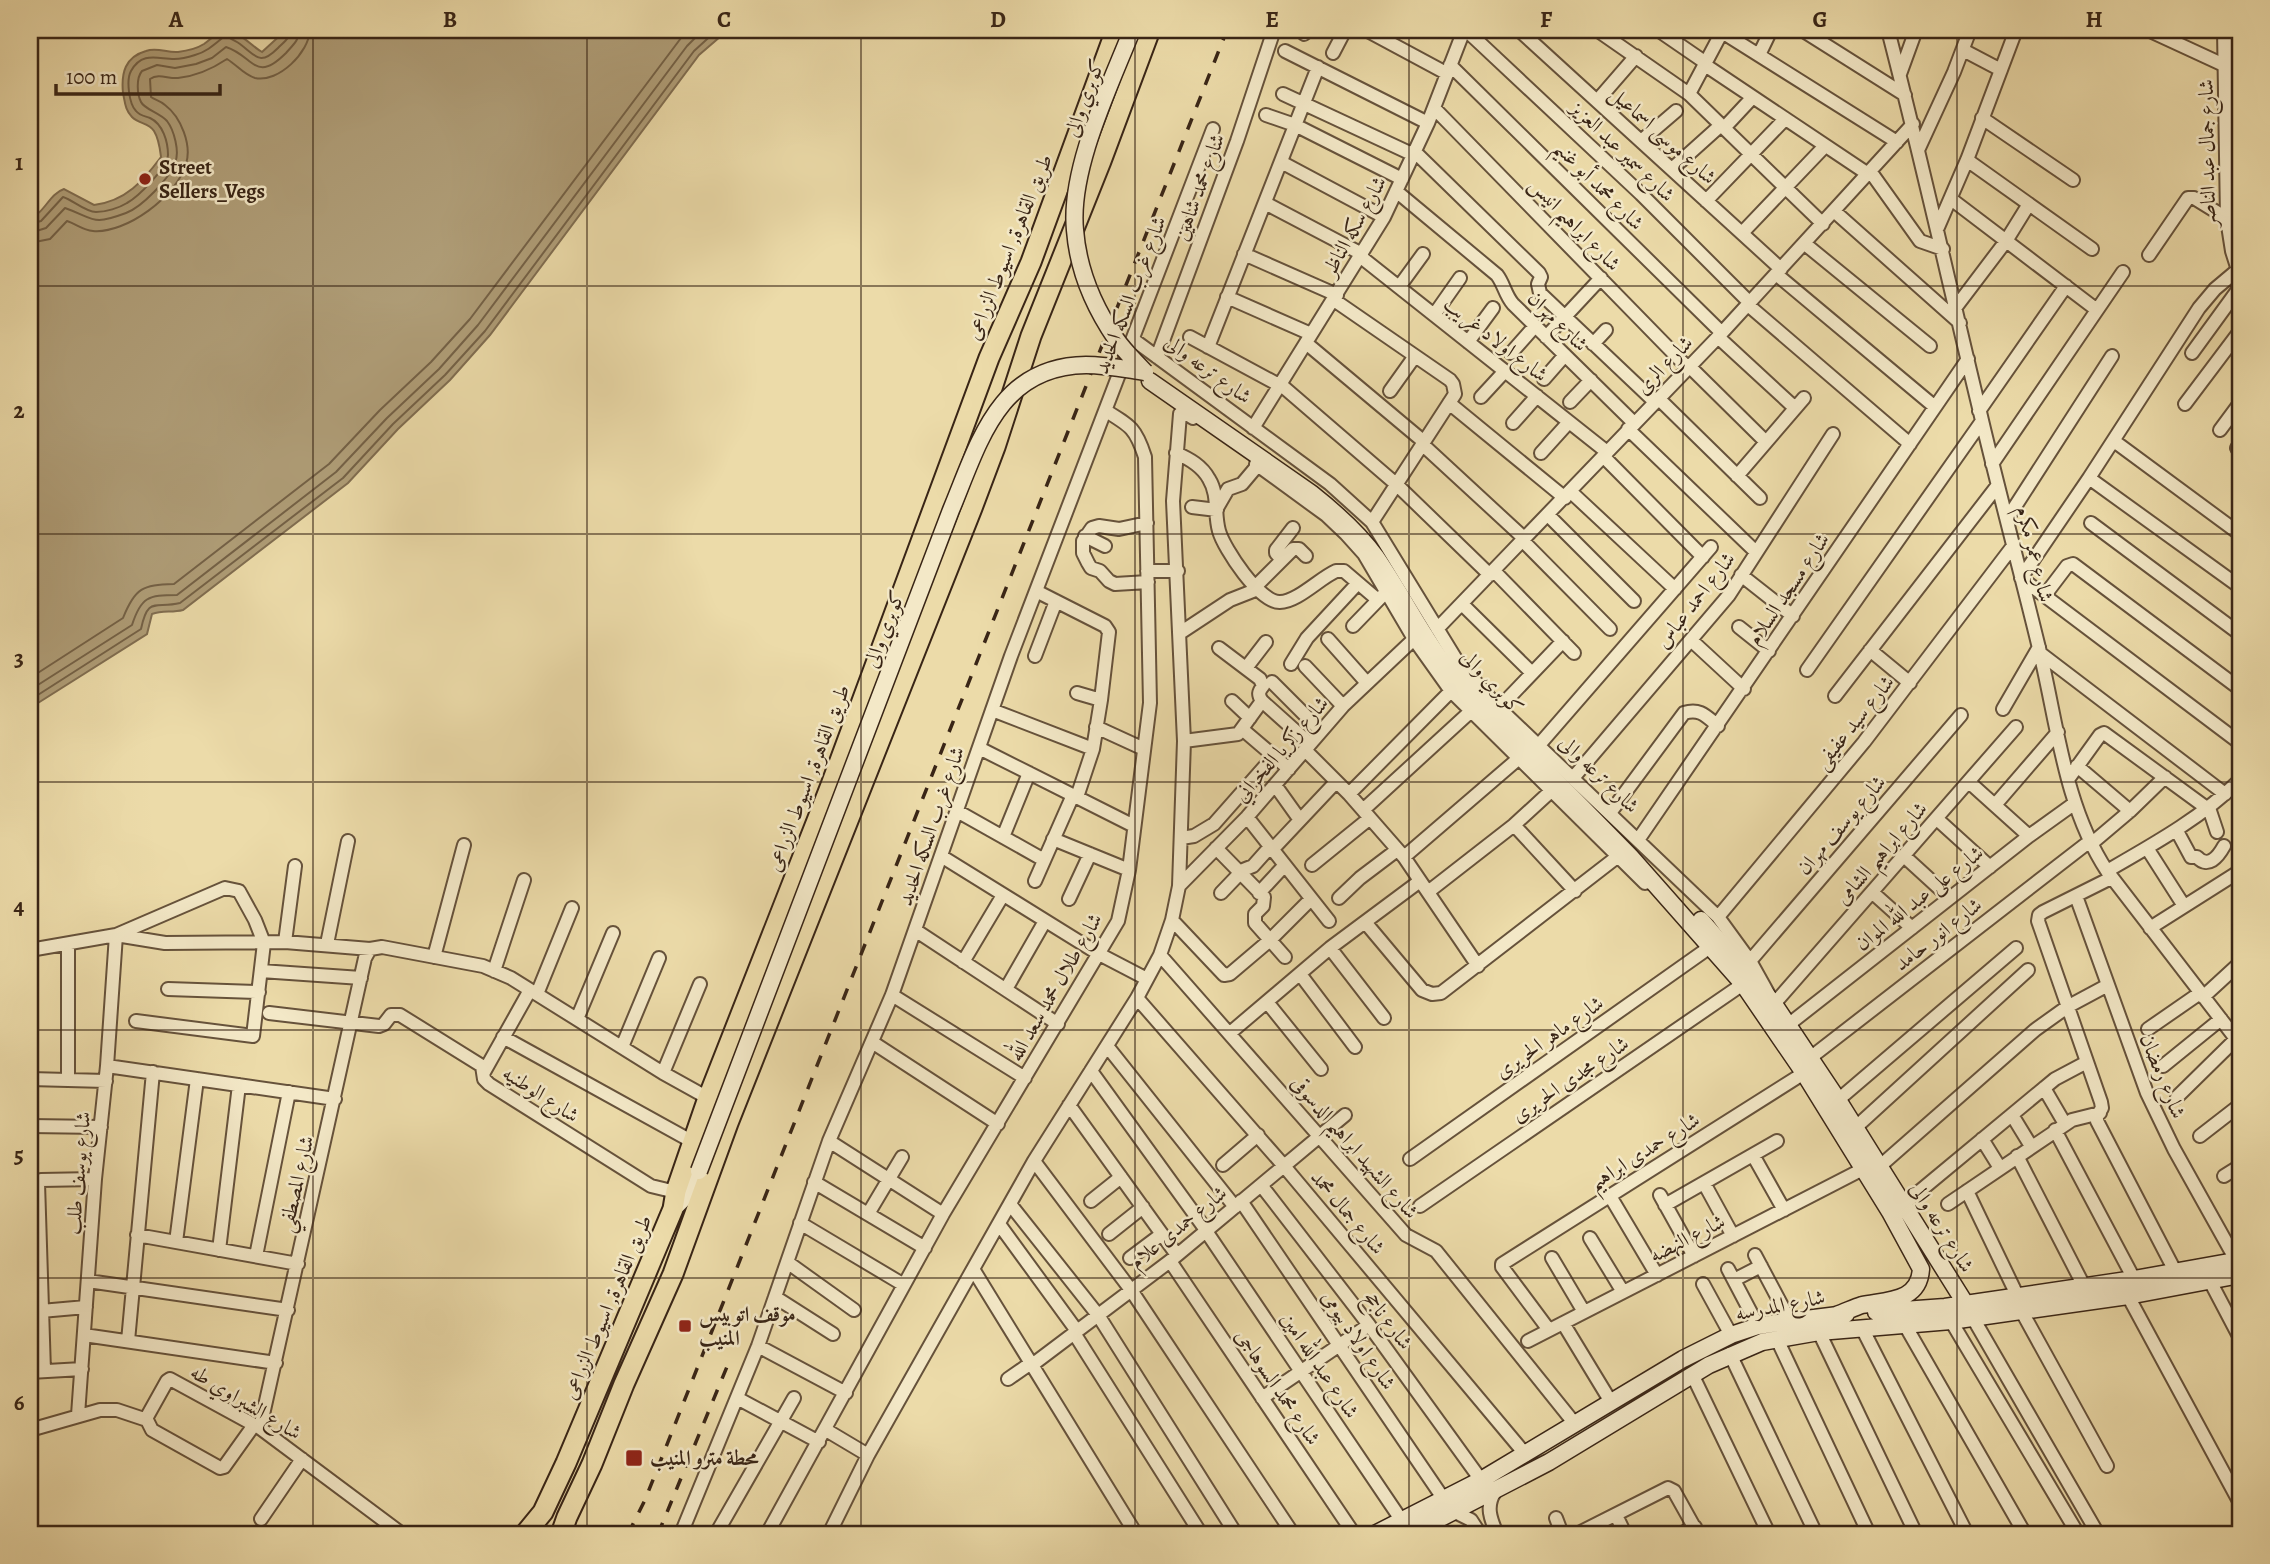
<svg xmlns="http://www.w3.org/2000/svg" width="2270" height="1564" viewBox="0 0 2270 1564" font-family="Alegreya,Amiri,serif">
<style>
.water{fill:#af9d77;stroke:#806d50;stroke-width:2}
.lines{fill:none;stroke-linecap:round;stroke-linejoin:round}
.shore{stroke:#746146;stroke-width:2}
.minor-casing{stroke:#66523b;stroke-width:16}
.tertiary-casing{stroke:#66523b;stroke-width:18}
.secondary-casing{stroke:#392516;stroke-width:19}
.trunk-casing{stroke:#392516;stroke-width:23}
.minor{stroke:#f3e8c7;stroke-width:12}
.tertiary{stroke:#f3e8c7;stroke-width:14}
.secondary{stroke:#f3e8c7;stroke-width:16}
.trunk{stroke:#ecdba9;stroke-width:19}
.rail{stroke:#392516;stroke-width:3.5;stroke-dasharray:12 12;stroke-linecap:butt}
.secondary-bridge-casing{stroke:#392516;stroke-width:19;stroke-linecap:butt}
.secondary-bridge{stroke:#f3e8c7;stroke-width:16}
.grid{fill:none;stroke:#392516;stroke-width:2;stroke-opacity:0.55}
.poi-dot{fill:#8f2418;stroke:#f3e8c7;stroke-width:2.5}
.labels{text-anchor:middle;stroke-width:5;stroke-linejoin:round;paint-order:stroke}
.street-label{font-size:21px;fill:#392516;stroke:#f3e8c7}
.poi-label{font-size:21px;font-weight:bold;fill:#392516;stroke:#f3e8c7;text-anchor:start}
.neatline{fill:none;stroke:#392516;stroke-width:2.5}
.grid-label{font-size:23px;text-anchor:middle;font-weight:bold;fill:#392516}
</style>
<rect width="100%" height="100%" fill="#ecdba9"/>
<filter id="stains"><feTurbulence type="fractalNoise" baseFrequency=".00286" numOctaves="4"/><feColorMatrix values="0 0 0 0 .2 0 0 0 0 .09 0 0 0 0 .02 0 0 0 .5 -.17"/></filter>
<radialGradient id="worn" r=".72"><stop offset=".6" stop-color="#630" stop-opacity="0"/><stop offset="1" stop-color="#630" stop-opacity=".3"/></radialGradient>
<path class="water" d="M286,30H728L699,55L490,335L450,380L398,429L348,483L183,610C172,613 163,610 152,614L147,634L30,708V218C45,213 49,194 64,189L94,205C126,201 143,181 161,157C160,149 159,139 154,131C149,123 139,124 132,117C125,110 125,102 123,93C121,73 125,57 146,51C157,47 167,53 178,52C186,51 196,49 204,44C215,36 221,27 236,34C246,38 253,47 262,52Z"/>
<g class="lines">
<path class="shore" d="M30,224L41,221L63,197C73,200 85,212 96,212C106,212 119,208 127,203C138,197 167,168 168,155C168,142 163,124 150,118C145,116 140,116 136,111C129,104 126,80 131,71C142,51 158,59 174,59C180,59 189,57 195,55C207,52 216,43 226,35C230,39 236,41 240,44C257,57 260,66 278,48C284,42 290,38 291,30
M30,233L46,228L65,208C96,219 91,226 126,213C142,207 169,179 175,163C180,152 174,130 167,121C160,113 144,109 141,102C137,94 136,78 142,71L157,65L175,68L196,64L212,58L226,47C254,56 255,84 286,53C293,45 299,40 300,30
M30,243L50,239L67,221C76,224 83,230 93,231C126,234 177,196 186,164C192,145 181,117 165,105C161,101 155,100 151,97L150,79C159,73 168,79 178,78C197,76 212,69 227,59C237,65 244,75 255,78C279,83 309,52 310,30
M30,678L123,618C135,588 142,585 174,584L329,464L380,410L431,362L470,319L687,30
M30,690L132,625C141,597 148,595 177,595L336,472L387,418L439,369L478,325L687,46L703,30
M30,700L141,629C148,596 155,609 180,603L343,478L393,424L445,375L485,331L694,51L717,30"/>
<defs>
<path id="minor" d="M1366,30L1446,73
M1466,30L1641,194L1750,303
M1519,30L1781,269
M1597,30L1689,94L1823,224
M1658,30L1706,63
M1802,30L1905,95
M1888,30C1921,157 1949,284 1980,412C1998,489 2019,566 2038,644C2057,719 2063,804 2107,871L2240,1044
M2148,30L2226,66
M1722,32L1897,142
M1304,34L1305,30
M1963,50L2001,70
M1285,51L1428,123
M1333,53L1345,30
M1759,55L1771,30
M1450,65L1722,333
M1705,65L1868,174
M1900,74L1916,30
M1283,94L1414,155
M1689,94L1723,30
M1597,101L1636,56
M1434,108L1688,368
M1266,115L1295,125L1402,179
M1982,118L2073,180
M1724,128L1752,98
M1641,141L1676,111
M1919,148L1954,72L1970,30
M1415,152L1539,273L1541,277L1538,284L1540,293L1655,402
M1967,160L2092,249
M1281,162L1384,217
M1672,169L1721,125
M1870,171L1920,241L1943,249
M1396,191L1497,275C1504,284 1505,295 1513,304L1634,423
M2228,191H2240
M1951,199L2097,310
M1706,201L1785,119
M1265,203L1362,254
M1834,211L1960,323
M1938,227L1967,160L2016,30
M1742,233L1825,146
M1805,244L1930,346
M1244,254L1337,295
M2149,255L2188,198H2194L2228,219
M1361,257L1607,452
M1776,274L1935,407
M1399,287L1423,254
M1227,297L1311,334
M1334,300L1450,380L1453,384L1455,394L1372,522
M1748,305L1910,444
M1956,307L2006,241L2029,204
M1434,315L1460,278
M1190,337L1279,385
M1546,337L1601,278
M1718,337L1795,408
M1134,340L1330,484L1372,522L1457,661L1499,708L1718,917L1750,961L1774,1004L2016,727
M1468,342L1493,308
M1306,343L1423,441
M1593,344L1606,330
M1208,347L1318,67
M1511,353L1535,326
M2192,353L2240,287
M1157,357L1237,141L1274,30
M1689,366L1766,442
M1544,379L1565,355
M1280,384L1396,484L1490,575
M1390,391L1415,356
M1481,397L1505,371
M1658,398L1760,498
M1570,402L1591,380
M1449,403L1565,498
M2185,404L2240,331
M1979,411L2066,286
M1513,423L1537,396
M1253,428L1384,217L1428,123L1464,30
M1628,429L1756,552
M2220,430L2240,403
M2114,441L2240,534
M1422,444L1525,539
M2237,448L2240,443
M1176,453C1190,459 1202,466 1209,479C1219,495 1214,514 1219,531C1224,549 1260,603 1280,602C1297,602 1320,578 1336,571H1344L1378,600
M1541,453L1569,422
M1603,456L1703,557
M1256,464L1326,515L1346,534L1364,554L1414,639L1451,691L1645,883
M1992,464L2123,272
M1737,476L1804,398
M2089,478L2240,587
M1571,492L1675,589
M1192,507L1217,510
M1217,508L1228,489L1242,484L1258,465
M1548,515L1634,601
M2007,519L2112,356
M2091,523L2240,634
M1085,536L1105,546
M1083,541V553L1088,563L1091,568L1100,571L1109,581L1115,584L1148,582
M1083,541L1092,528L1099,526L1119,529L1147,523
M1523,541L1610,629
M1282,560L1276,553V550L1293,528
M1147,571H1178
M1494,571L1574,653
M1741,575L1793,616
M2021,578L2089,478L2199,308L2215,289L2240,268
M2021,578L2240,743
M1255,587L1293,549H1299L1306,556
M1036,591L1105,626L1109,632L1101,700L1093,749L1077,797
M2045,595L2067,566L2073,564L2240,689
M1462,604L1532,673
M1353,626L1382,596
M1739,627L1769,651
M1437,629L1718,337L1913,124
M1180,633L1230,600L1258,589
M1328,639L1367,683
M1691,640L1744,689
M1219,648L1260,679L1263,686C1258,692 1258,695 1262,701L1310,744
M1870,650L1910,683
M2040,653L2225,794
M1035,656L1056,601
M1291,664L1307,638L1358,583
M1305,666L1343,706
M1246,668L1266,642
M1807,670L1982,421
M1272,682L1321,731
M1077,693L1101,700
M1835,696L1998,485
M1232,701L1250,718
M1499,708L1563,641
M2003,709L2039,647
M992,710L1093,749
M1096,727L1144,749
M1242,729L1289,769
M1184,741L1238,734L1262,701
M1539,745L1711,547
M979,748L1134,826
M1305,750L1349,794L1404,857L1478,966
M2077,766L2130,811
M1573,778L1729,595L1833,434
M2069,778L2100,735L2104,733L2208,809
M1969,782L2029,836
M1275,785L1300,820
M1349,794L1451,691
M1995,805L2058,732
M2209,808L2217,832
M1363,810L1470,712
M957,811L1044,860
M1610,813L1684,713C1700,708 1706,716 1718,726
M1247,817L1329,921
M1937,819L1990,867
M1514,825L1575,891
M2177,831L2191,857H2197C2208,869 2218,857 2224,846
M1003,837L1029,773
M1181,838L1194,836L1214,824L1274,756
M1053,839L1129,870
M1638,840L1968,359
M2091,844L2130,811L2165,777
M1216,848L1264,897L1263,906L1255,914V923L1285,957
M2147,848L2184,906
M1271,851L1336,782
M941,856L1099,954L1147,979
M1904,856L1950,898
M1404,857L1518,759
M1312,865L1370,818
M2107,871C2154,844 2201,818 2240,780
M2111,878L2043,912L2039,915L2038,921L2101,1102L2102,1108L2097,1116V1121L2175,1271
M1035,881L1073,795
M1179,886L1247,817L1343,706L1414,639
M1428,892L1514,825L1551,791
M1221,893L1243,870L1253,866L1269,848
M1259,893L1284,866
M1873,893L1912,928
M2076,896L2147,1093L2174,1149L2236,1260
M1339,898L1360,878L1397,850
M1069,899L1090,854
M1718,917L1864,742L2013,546
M1172,920L1224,975L1230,974L1270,940L1311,899
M1365,922L1422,990L1432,994L1441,993L1617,857
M2150,928L2240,871
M915,930L1058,1024
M116,935L165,943L285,942L370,949L382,947L483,966L511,978L663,1073L708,1098
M285,942L295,866
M327,944L348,841
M1330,948L1384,1018
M30,950L116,935L225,888L239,891L255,920L264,943L253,1036L136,1021
M1160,955L1406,1235L1436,1251L1575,1424
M434,957L464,845
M1750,961L1961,715
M963,962L1003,895
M261,971L361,978
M494,971L524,880
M1300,974L1355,1047
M168,989L259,992
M1006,989L1045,921
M537,994L572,908
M892,995L1025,1078
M2203,997L2240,963
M1137,998L1284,1166L1526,1455
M1267,1002L1321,1069
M269,1013L379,1026L384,1024L391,1015H400L482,1066L484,1079L489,1084L651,1186L680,1193
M577,1019L613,933
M1788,1025L2029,836L2075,803
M2148,1029L2200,993
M1230,1033L1330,948L1420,881
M503,1037L693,1142
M872,1042L998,1124
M1107,1046L1235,1207
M622,1047L659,958
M1810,1058L2090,841
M107,1066L335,1099
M2163,1066L2221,1019
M1091,1071L1206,1230
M484,1072L530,990
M663,1073L700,984
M30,1079L106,1081
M68,1080V945
M2044,1088L2065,1124
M2177,1097L2236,1039
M1838,1100L2016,948
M1069,1105L1177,1255
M2012,1115L2031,1146
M30,1126L101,1127
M1855,1128L2028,970
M2055,1130L2134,1279
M2200,1136L2240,1105
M1982,1139L2000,1168
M829,1141L943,1214
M1753,1155L1784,1210
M2017,1156L2088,1294
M1410,1159L1710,947
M1034,1161L1131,1290L1293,1534
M1223,1165L1258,1135
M1879,1167L2035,1030L2067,1007L2108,985
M2224,1176L2240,1166
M814,1182L925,1248
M1704,1183L1733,1236
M1261,1185L1369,1325L1481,1480
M1967,1191L2017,1295
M1660,1195L1694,1256
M1610,1196L1657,1275
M1091,1201L1121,1177
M1241,1201L1445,1501
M1010,1204L1098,1315L1236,1534
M1948,1204L2072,1120L2100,1113
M1665,1205L1777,1141
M1903,1205L2055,1079L2087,1062
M1420,1206L1743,984
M868,1214L902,1157
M800,1223L904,1285
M999,1224L1077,1331
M1206,1231L1402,1521
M1109,1234L1143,1207
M137,1235L298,1264
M1590,1238L1623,1292
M176,1242L197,1079
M219,1250L239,1085
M1755,1255L1790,1321
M256,1256L289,1092
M1130,1258L1162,1234
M1552,1258L1584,1312
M1170,1261L1354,1534
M787,1262L854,1310
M973,1269L1136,1534
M1728,1269L1758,1326
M1734,1280L1761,1266
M88,1281L288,1310
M2210,1281L2240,1338
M1703,1284L1731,1335
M2128,1296L2240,1503
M775,1297L833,1334
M2021,1310L2107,1466
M30,1312L86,1307
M1973,1318L2098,1534
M1951,1321L2078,1534
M1563,1323L1611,1402
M1905,1325L2025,1534
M1862,1328L1967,1534
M1549,1330L1502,1267V1264L1804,1073
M1819,1332L1916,1534
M1074,1333L1201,1534
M84,1335L276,1363
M1777,1339L1869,1534
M128,1341L153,1072
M1528,1341L1863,1169
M758,1346L846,1393
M1730,1354L1816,1534
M1032,1365L1170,1261L1345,1115
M44,1371L38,1183L41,1180L95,1179
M30,1372L82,1369
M1692,1374L1769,1534
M1008,1379L1031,1363
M737,1398L819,1442
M1262,1398L1369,1325
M78,1415L95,1179L107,1066L116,935
M146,1418L152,1430L220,1468L224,1467L254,1425
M260,1428L365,958L370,949
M30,1430L100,1410H117L144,1419L148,1415L167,1381L170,1379L260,1428L402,1534
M826,1430L868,1455
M1495,1492C1485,1506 1491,1520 1497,1534
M1455,1512L1471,1520L1480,1534
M1616,1515L1625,1534
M1556,1518L1562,1534
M261,1519L302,1459
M681,1534L758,1346L829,1141L892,995L1011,656L1213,129
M716,1534L794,1398
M767,1534L943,1214L1118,921L1129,870L1150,703L1145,457C1136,429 1131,426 1106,411
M829,1534L868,1455L1034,1161L1137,998L1160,955L1172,920L1179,886L1184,741L1173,501L1180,414L1185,413L1193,418
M1577,1534L1668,1488L1674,1491L1698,1534
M1680,1534L1695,1527"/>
<path id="tertiary" d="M2225,30L2228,219L2233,251L2240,273"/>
<path id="secondary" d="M1150,381L1311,493C1335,512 1358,532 1376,557C1403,596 1423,638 1452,675L1630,856L1743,984L1804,1073L1890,1212L1921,1269C1919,1302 1887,1300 1862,1305C1853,1308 1845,1312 1836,1315
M1701,920L1774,1004L1838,1100L1965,1303
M673,1209L687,1195L699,1171
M1876,1312L1945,1307L2134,1279L2240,1260
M1375,1534L1481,1480L1683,1359L1731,1335L1758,1326L1790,1321L1846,1314
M1410,1534L1549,1462L1709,1365L1762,1342L1819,1332L1951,1321L2128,1296L2240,1275"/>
<path id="trunk" d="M525,1534L543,1512L566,1463L673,1209L676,1191L708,1098L831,785L989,358L1031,262L1116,30
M561,1534L567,1517L592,1464L624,1384L673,1274L728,1123L972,508L995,447L1031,336L1101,161L1150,30"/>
</defs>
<use href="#minor" class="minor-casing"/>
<use href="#tertiary" class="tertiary-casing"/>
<use href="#secondary" class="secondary-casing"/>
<use href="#trunk" class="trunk-casing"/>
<use href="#minor" class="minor"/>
<use href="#tertiary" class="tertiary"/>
<use href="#secondary" class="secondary"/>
<use href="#trunk" class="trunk"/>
<path class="rail" d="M628,1534L645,1500L1227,30
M658,1534L731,1357"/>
<defs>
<path id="secondary-bridge" d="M1132,30C1110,86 1069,169 1075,230C1078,269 1094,307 1116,339C1124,351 1135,361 1145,372
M699,1171L951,510C979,443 998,366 1086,365C1106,365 1125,369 1145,372"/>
</defs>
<use href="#secondary-bridge" class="secondary-bridge-casing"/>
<use href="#secondary-bridge" class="secondary-bridge"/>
</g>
<path class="grid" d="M313,30V1534M587,30V1534M861,30V1534M1135,30V1534M1409,30V1534M1683,30V1534M1957,30V1534M30,286H2240M30,534H2240M30,782H2240M30,1030H2240M30,1278H2240"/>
<g class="poi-dot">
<circle cx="145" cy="179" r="7"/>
<rect x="678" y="1319" width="14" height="14" rx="3.5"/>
<rect x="625" y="1449" width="18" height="18" rx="3.5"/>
</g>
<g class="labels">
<g class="street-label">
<text transform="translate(1084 98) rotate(-70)" y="7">كوبري والى</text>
<text transform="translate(1663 135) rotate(42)" y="7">شارع موسى اسماعيل</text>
<text transform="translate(1623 151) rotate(44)" y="7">شارع سمير عبد العزيز</text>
<text transform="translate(2207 153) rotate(-91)" y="7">شارع جمال عبد الناصر</text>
<text transform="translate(1599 185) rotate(45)" y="7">شارع محمد أبو غنيم</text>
<text transform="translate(1199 187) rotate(-70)" y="7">شارع محمد شاهين</text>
<text transform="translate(1575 224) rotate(46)" y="7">شارع ابراهيم انيس</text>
<text transform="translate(1354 226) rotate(-61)" y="7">شارع سكه الناظر</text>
<text transform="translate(1009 247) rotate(-68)" y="7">طريق القاهرة, اسيوط الزراعى</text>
<text transform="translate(1130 295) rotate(-69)" y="7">شارع غرب السكه الحديد</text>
<text transform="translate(1558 321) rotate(45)" y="7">شارع مهران</text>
<text transform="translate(1496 339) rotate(38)" y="7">شارع اولاد غريب</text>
<text transform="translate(1664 365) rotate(-46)" y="7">شارع الرى</text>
<text transform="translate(1208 369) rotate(36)" y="7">شارع ترعه والى</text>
<text transform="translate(2035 554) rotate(76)" y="7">شارع عمر مكرم</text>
<text transform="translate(1788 589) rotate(-56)" y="7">شارع مسجد السلام</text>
<text transform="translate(1695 600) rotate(-52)" y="7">شارع احمد عباس</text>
<text transform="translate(884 629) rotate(-69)" y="7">كوبري والى</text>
<text transform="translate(1492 682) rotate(47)" y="7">كوبري والى</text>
<text transform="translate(1854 722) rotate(-51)" y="7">شارع سيد عفيفى</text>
<text transform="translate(1281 749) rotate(-49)" y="7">شارع زكريا الفخراني</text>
<text transform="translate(1599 774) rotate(44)" y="7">شارع ترعه والى</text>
<text transform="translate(808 778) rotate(-69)" y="7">طريق القاهرة, اسيوط الزراعى</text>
<text transform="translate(1841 825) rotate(-49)" y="7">شارع يوسف مهران</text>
<text transform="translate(931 826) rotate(-71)" y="7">شارع غرب السكه الحديد</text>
<text transform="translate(1881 853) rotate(-49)" y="7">شارع ابراهيم الشامى</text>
<text transform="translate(1919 898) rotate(-38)" y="7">شارع على عبد الله الموان</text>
<text transform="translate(1938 934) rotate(-38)" y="7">شارع انور حامد</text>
<text transform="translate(1055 987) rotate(-60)" y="7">شارع طلال محمد سعد الله</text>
<text transform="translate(1549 1037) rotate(-35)" y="7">شارع ماهر الحريرى</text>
<text transform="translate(2163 1076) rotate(68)" y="7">شارع رمضان</text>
<text transform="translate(1570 1079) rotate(-34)" y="7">شارع مجدى الحريرى</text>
<text transform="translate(541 1094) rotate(33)" y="7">شارع الوطنيه</text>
<text transform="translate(1355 1147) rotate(49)" y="7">شارع الشهيد ابراهيم الدسوقى</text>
<text transform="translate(1644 1151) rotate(-32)" y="7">شارع حمدى ابراهيم</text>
<text transform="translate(78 1173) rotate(-85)" y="7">شارع يوسف طلب</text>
<text transform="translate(296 1184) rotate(-77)" y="7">شارع المصطفي</text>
<text transform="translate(1348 1212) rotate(50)" y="7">شارع جمال محمد</text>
<text transform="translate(1178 1227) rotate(-39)" y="7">شارع حمدى علام</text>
<text transform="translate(1942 1227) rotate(58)" y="7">شارع ترعه والى</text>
<text transform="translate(1687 1238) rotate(-27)" y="7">شارع النهضه</text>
<text transform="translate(1780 1305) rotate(-11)" y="7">شارع المدرسه</text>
<text transform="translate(607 1307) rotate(-67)" y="7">طريق القاهرة, اسيوط الزراعى</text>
<text transform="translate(1388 1320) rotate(53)" y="7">شارع ناجح</text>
<text transform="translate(1359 1340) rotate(56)" y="7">شارع اولاد بيومى</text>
<text transform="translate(1320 1365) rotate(56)" y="7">شارع عبد الله امين</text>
<text transform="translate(1278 1387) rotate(56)" y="7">شارع محمد السوهاجى</text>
<text transform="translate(246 1402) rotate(31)" y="7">شارع الشبراوي طه</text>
</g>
<g class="poi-label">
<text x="159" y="174">Street<tspan x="159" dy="24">Sellers_Vegs</tspan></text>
<text x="699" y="1321">موقف اتوبيس<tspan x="699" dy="24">المنيب</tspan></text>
<text x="650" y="1465">محطة مترو المنيب</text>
</g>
</g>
<rect width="2270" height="1564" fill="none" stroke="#ecdba9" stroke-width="77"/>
<path d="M56 84v10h164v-10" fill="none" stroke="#392516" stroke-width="3.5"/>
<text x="66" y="84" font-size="21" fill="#392516" stroke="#f3e8c7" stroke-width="5" paint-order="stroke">100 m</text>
<rect x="38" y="38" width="2194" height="1488" class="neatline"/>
<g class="grid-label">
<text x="176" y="27">A</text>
<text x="450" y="27">B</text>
<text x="724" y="27">C</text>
<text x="998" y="27">D</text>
<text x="1272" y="27">E</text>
<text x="1546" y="27">F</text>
<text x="1820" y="27">G</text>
<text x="2094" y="27">H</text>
<text x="19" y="170">1</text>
<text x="19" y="418">2</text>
<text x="19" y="666">3</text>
<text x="19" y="914">4</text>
<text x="19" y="1162">5</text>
<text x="19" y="1410">6</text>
</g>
<rect width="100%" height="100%" filter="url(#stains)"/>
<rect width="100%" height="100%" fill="url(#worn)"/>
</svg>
